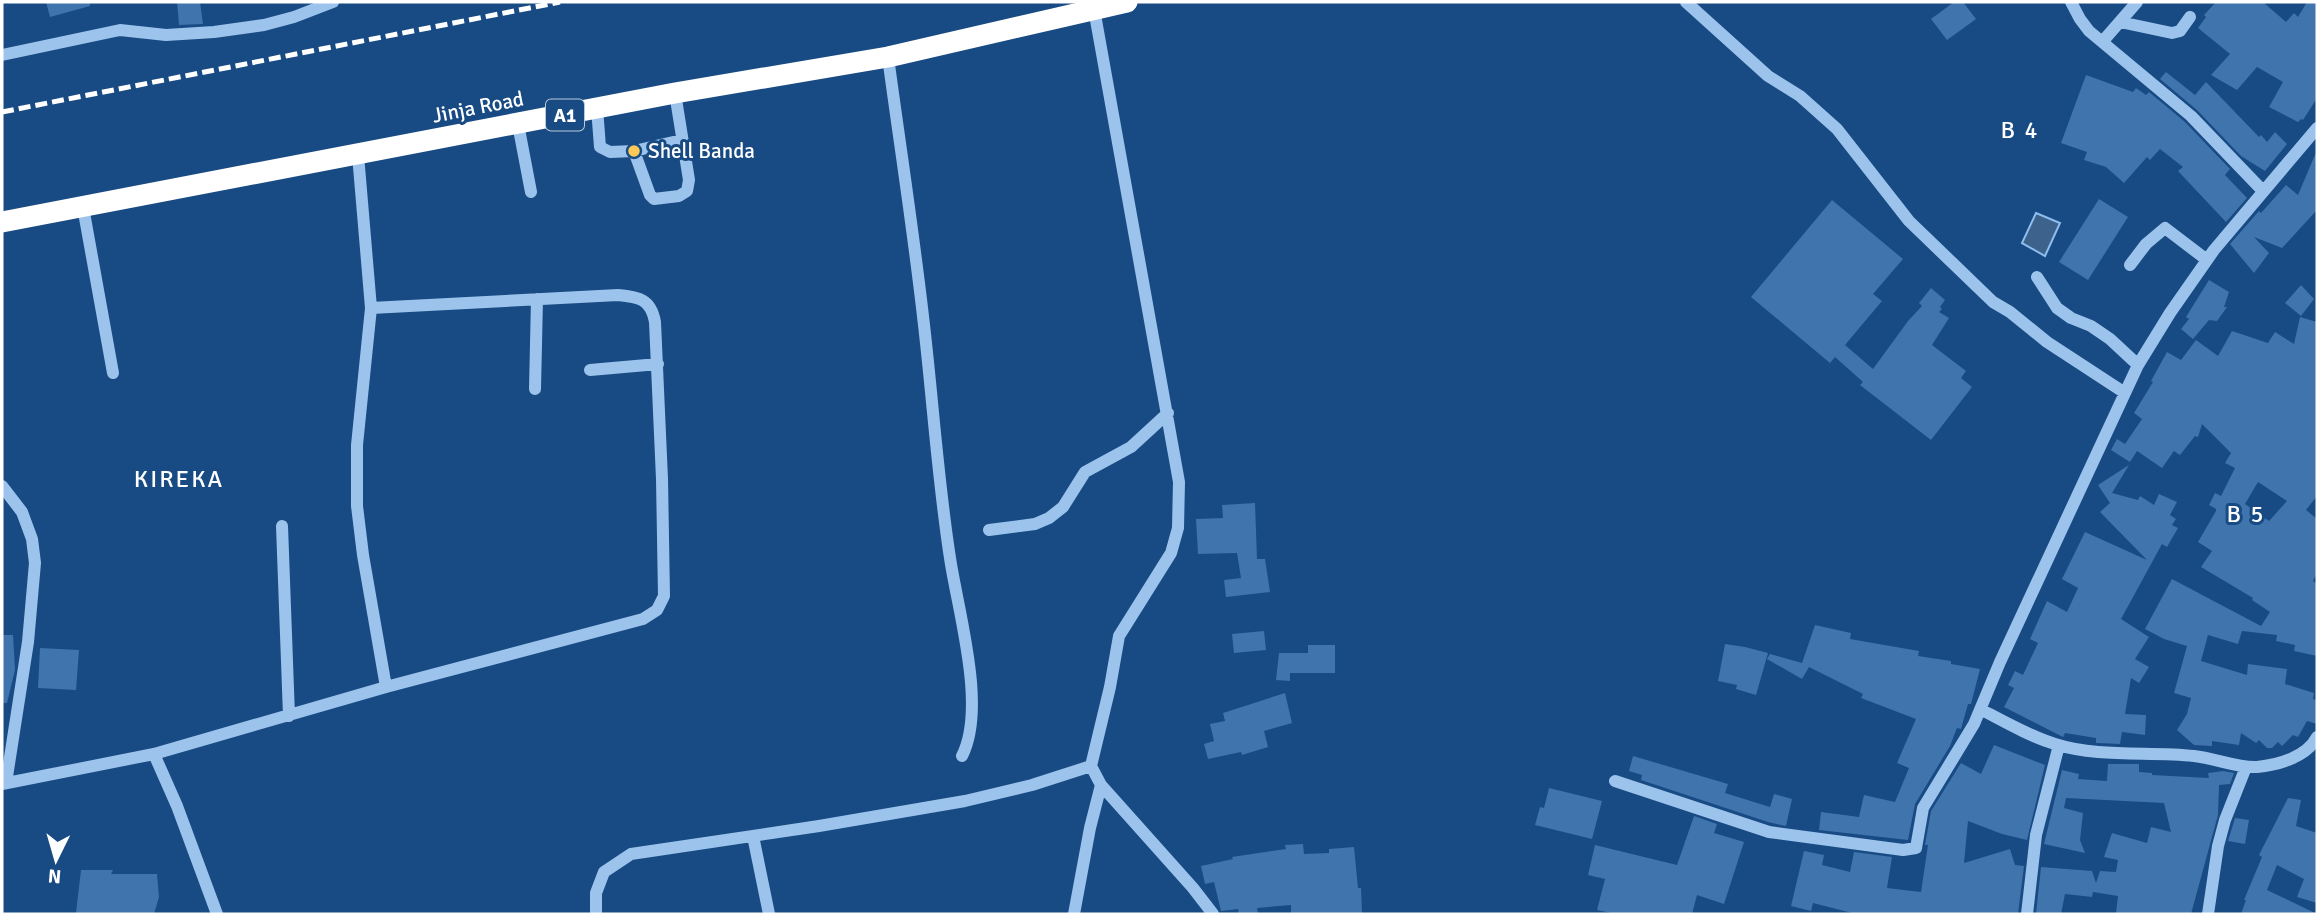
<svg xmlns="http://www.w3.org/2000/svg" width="2319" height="916" viewBox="0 0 2319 916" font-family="Signika,sans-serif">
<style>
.water{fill:#3d638d;stroke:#8ebeef;stroke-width:2}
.building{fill:#4074ad;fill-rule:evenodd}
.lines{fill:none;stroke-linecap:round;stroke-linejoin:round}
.minor{stroke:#9cc3ec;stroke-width:12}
.highway{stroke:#fff;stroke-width:21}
.rail{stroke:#fff;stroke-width:5;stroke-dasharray:12 5;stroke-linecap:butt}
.poi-dot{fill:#ffc957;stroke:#184a83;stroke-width:2.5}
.labels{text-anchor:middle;stroke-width:6;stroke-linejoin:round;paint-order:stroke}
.shield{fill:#184a83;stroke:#bac9da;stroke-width:2}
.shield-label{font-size:19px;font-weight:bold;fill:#fff}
.street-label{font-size:21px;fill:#fff;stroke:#184a83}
.poi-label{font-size:21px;fill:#fff;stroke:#184a83;text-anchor:start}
.quarter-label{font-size:24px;letter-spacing:2px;fill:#fff;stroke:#184a83}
</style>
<rect width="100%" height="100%" fill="#184a83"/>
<path class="water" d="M2036,213L2060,223L2045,256L2022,243Z"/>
<path class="building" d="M46,2H90V6L50,17Z
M177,2H200L203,24L179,25Z
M1954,2H1963L1976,19L1947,40L1931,19Z
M2216,2H2263L2286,22L2294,13L2298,17L2307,2H2317V98L2303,120L2301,119L2298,122L2269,107L2283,82L2257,67L2237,90L2211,75L2230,54L2198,28L2206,17L2204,15Z
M2166,72L2195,95L2206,82L2259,137L2261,135L2267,142L2275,132L2287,144L2265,171L2241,156L2197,110L2160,79Z
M2086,75L2133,92L2136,88L2146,95L2149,92L2185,122L2230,169L2225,175L2247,198L2226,222L2178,171L2183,167L2160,149L2150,160L2147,157L2124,183L2106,167L2084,160L2087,152L2061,143Z
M2317,150V210L2282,248L2254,237L2269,253L2254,273L2230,244L2259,211L2261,213L2286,185L2298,195Z
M2099,199L2128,217L2088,280L2059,262Z
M1832,200L1903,259L1873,294L1882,301L1845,345L1873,369L1908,321L1922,306L1919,303L1931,288L1945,300L1940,307L1942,309L1939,312L1949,318L1932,345L1966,371L1961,378L1972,387L1931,440L1860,385L1863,382L1835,357L1830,363L1751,297Z
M2209,280L2229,292L2224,307H2227L2217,321L2209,320L2193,339L2181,329L2189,319L2186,317Z
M2301,285L2314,299L2301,316L2285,303Z
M2300,317L2317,322V496L2306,510L2317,519V573L2313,581L2317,584V656L2294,651L2295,645L2276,641L2277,635L2242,631L2238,644L2208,635L2201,661L2247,675L2248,664L2287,669L2285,684L2314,693L2313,699L2317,700V724L2307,721L2298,737L2293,735L2282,746L2278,742L2272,748H2267L2259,740L2256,743L2241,733L2239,745L2212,741V746L2194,745L2177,730L2187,714L2191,698L2174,693L2187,646L2164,639L2145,629L2172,579L2261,626L2270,612L2252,600L2253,598L2201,567L2212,551L2198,542L2216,511V509L2209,505L2215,493L2221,496L2235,468L2225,463L2231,453L2202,424L2198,437L2195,436L2180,455L2174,451L2162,468L2137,451L2130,462L2111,450L2117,439L2125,444L2142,419L2134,413L2153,382L2151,381L2167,352L2181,360L2196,340L2218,356L2232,331L2268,343L2275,332L2294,344ZM2258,482L2287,501L2269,521L2245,504Z
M2129,465L2112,493L2138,500L2140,496L2154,505L2159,494L2177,502L2170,515L2176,519L2172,525L2178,528L2167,547L2162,544L2121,619L2149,637L2135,659L2149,667L2139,683L2131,678L2125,714L2146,715L2145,735L2122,732L2120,744L2098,743H2096V738L2065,733L2063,737L2004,707L2014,688L2008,685L2015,671L2023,675L2038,643L2030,639L2047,601L2067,612L2078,588L2062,579L2085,532L2147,560L2100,512L2110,503L2098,485Z
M1255,503L1257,559H1265L1270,592L1226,597L1224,580L1241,578L1237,553L1198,554L1196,519L1223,518L1222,505Z
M1815,625L1851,633L1850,639L1919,651L1918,656L1951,661V664L1980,669L1971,704H1968L1961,729L1957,728L1950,746L1915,804L1908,840L1819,830L1821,812L1859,817L1864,795L1895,802L1909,768L1897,763L1916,719L1861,698L1863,694L1809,667L1802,679L1767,659L1770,654L1802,663Z
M1264,631L1266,650L1234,653L1232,634Z
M2,635H13L15,670L7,703H2Z
M1725,644L1745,647L1768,653L1756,695L1736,689L1737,685L1718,681Z
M1308,645H1335V673H1290V681L1276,680L1279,653H1308Z
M40,648L79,650L76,690L38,688Z
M1285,693L1292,723L1264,731L1268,747L1242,755L1241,752L1208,759L1204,744L1214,741L1210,724L1225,721L1223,713Z
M1994,745L2045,765L2027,840L2002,834L1968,821L1964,863L2010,849L2015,865L2024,866L2018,914H1856L1813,903L1811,911L1791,906L1804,851L1824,855L1822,865L1850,872L1854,852L1892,857L1887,888L1921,892L1928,845H1925L1931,811L1961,763L1981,774Z
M1633,756L1728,784L1725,793L1770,807L1774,794L1792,799L1786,826L1768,822L1641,780L1642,775L1629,771Z
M2108,764H2139V772L2152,773V775L2209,778L2208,773L2223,771L2234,773L2230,784L2219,785L2218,815L2191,914L2116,913L2118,896L2093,892L2092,897L2065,894L2061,914H2036L2041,867L2092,871L2096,883L2100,871L2116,872L2118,860L2104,857L2112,833L2147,843L2151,827L2171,832L2164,803L2066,798L2064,808L2083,813L2080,840L2085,853L2044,844L2062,770L2079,774L2078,779L2107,781Z
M1549,788L1602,801L1592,839L1535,825L1540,807L1544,808Z
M2288,798L2301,800L2296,826L2317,833V903L2297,897L2304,879L2277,865L2267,890L2317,914H2241L2246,900H2244L2262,857L2259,855Z
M1694,816L1717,824L1714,833L1744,842L1724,904L1697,895L1692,914H1616L1597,910L1605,879L1588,875L1595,845L1677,865Z
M2235,818L2249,820L2245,844L2228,841Z
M1303,844L1304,854L1329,853V849L1354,847L1358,888H1361L1362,914H1291V905L1257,908L1258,914H1239L1238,909L1221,911L1214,882L1205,884L1201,866L1233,859L1232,857L1286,849L1285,845Z
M81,870H113L111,874H157L159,897L154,914L76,913Z"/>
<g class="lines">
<path class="minor" d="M1686,2L1768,76L1800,96L1837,129L1909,221L1993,302L2010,312L2047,342L2125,393
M2071,2L2080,19L2089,31L2191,116L2263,191
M2120,22L2172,33L2180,31L2190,17
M2103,41L2137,2
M2,55L120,30L166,35L214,32L264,25L294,17L333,2
M888,57C900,146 914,235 924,325C933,403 938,481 950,558C958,612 987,707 962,756
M597,108L600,147L610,152L634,151L650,195L654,199L679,196L687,191L689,180L675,93
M518,124L531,192
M634,151L682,140
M358,155L371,308L357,445V506L363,555L386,687
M83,207L113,373
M2130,265L2146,244L2165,228L2207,260
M2037,277L2057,308L2071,318L2091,326L2110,339L2138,365
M590,370L658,364
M535,389L537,299
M2,486L22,512L32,539L35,563L28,642L6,783
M282,526L289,716
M989,530L1035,524L1049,518L1063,507L1085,472L1131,447L1168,413
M1982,710C2005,722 2029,736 2055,744C2099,758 2148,751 2194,756C2214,758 2238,768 2257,767C2278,765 2307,757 2317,737
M154,754L177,806L217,914
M1615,781L1769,832L1903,850L1916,848L1923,808L1974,724L2000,662L2138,365L2170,313L2214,250L2317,128
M2,784L154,754L386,687L643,619L657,610L664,596L662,479L655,322C651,299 639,297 618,295L371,308
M1101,785L1193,888L1213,914
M753,836L769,914
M596,914V893L604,872L631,854L819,826L965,801L1032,785L1091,766L1110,687L1119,636L1171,553L1178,528L1179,482L1094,9
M1074,914L1090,828L1101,785L1091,766
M2027,914L2036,835L2059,745
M2208,914L2218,846L2225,820L2246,767"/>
<path class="highway" d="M2,222L675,93L888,57L1127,2"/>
<path class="rail" d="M2,112L560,2"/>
</g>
<circle class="poi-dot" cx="634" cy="151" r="7"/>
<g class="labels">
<rect class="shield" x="546" y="99.5" width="38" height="31" rx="5"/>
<g class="shield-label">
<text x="565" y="122">A1</text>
</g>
<g class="street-label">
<text transform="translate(478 107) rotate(-11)" y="7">Jinja Road</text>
</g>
<g class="poi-label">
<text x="648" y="158">Shell Banda</text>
</g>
<g class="quarter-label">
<text x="2020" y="138">B 4</text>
<text x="179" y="487">KIREKA</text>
<text x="2246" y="522">B 5</text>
</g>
</g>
<rect width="2319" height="916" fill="none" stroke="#ffffff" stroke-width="7"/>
<g transform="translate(56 860) rotate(185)" stroke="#184a83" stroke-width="5" paint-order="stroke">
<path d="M0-5L12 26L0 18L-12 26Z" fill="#ffffff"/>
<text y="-10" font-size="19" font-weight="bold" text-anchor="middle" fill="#ffffff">N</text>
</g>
</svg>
